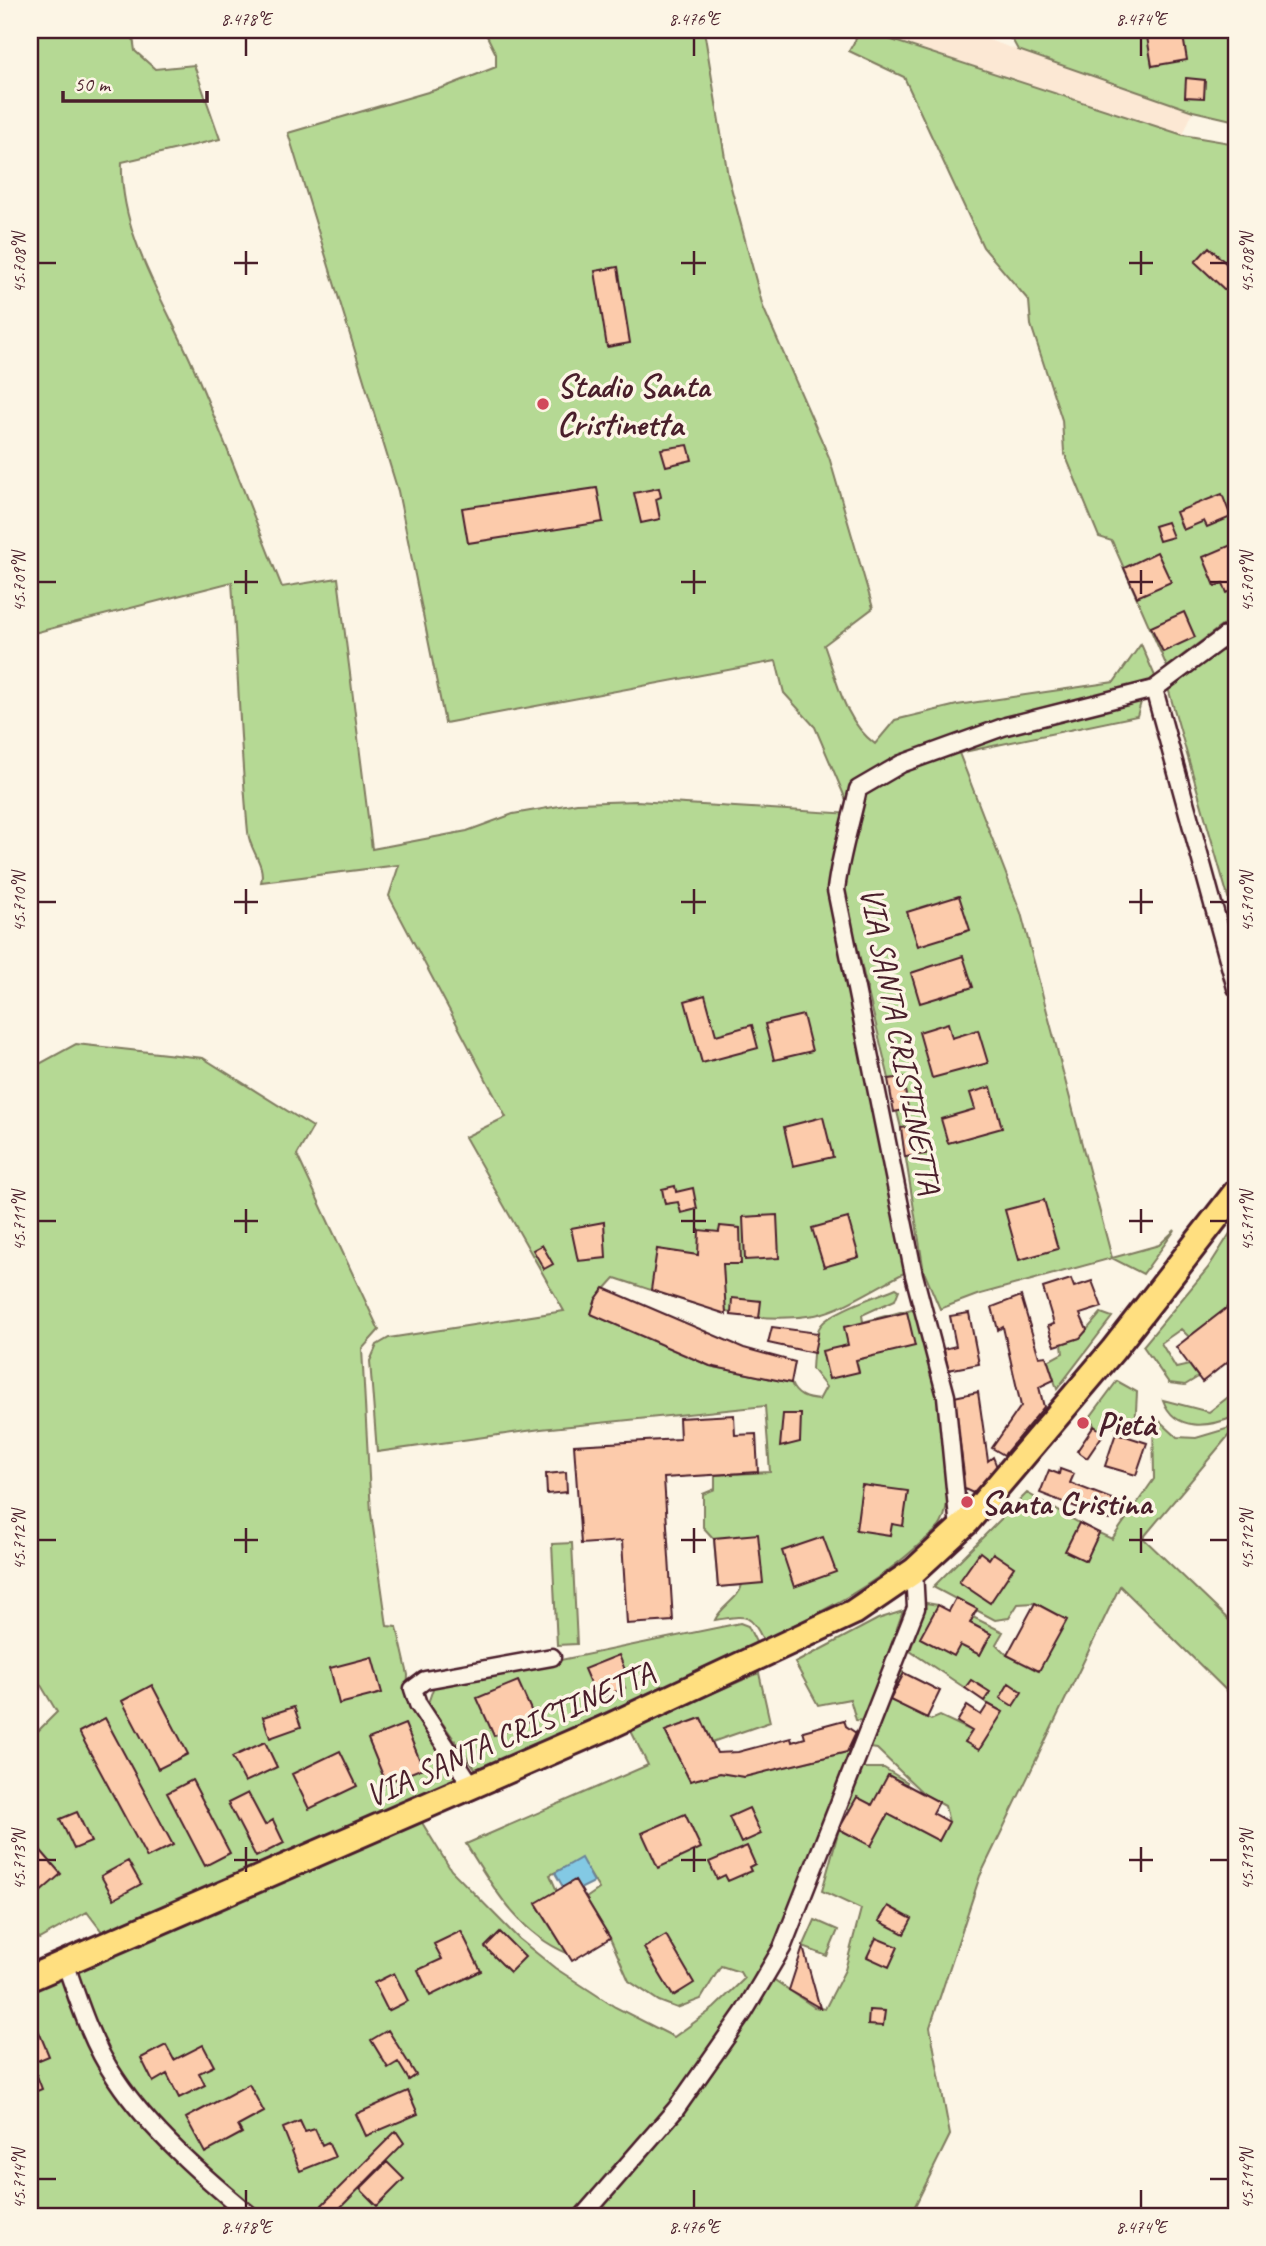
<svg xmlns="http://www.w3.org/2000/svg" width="1266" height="2246" viewBox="0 0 1266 2246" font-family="Caveat,sans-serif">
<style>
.built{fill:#fce8d4}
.green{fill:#b5d994;stroke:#807c60;stroke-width:2}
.water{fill:#83c9e4;stroke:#6c859a;stroke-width:2}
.building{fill:#fccbab;stroke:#4a1f2b;stroke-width:2}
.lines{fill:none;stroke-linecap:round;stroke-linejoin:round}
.street-casing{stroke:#4a1f2b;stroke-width:21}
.primary-casing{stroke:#4a1f2b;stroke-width:30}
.street{stroke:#fcf5e5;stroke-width:16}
.primary{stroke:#ffdf80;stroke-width:24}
.ticks{fill:none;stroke:#4a1f2b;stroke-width:2.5}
.poi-dot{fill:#d1495b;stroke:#fcf5e5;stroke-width:2.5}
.labels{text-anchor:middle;stroke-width:7;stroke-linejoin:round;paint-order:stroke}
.poi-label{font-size:33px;font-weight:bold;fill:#4a1f2b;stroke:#fcf5e5;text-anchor:start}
.street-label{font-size:33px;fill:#4a1f2b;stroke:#fcf5e5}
.neatline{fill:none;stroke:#4a1f2b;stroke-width:2.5}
.ticks-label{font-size:18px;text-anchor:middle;fill:#4a1f2b}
</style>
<rect width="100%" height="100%" fill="#fcf5e5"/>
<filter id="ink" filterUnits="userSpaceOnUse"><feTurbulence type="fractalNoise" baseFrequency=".0143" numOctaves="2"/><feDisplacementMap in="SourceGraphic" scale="14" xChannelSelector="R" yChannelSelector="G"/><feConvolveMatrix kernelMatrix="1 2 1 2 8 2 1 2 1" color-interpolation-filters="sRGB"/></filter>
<g filter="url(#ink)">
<path class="built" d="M864,30H960L1193,111L1183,135Z"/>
<path class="green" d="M33,30H132L135,51L155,69L194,65L220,139L122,162C119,236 168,306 196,373C226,444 253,515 282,587L338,578L372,849L467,831L513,814L577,803L636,801L852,814L815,727L784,693L776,661L445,723L398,491L288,133L445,87L496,67V54L484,30H704L728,176L763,307L829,457L873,608L824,645C837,680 844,721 875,744L895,720L957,705L1114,682L1141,644L1155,676L1146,685L1137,716L959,753L1021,913L1112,1258L1159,1245L1175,1230L1143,1274L1112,1258L977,1295L940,1309L924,1272L901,1128L843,889L850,854L859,829L853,816L832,890L835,925L908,1271C881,1284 843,1310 815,1315C745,1327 680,1299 615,1278L596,1299L591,1314L710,1366L791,1383C796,1396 806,1399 819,1400L826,1387L812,1369C813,1356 813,1336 821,1325C831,1311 878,1296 896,1288L899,1290L895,1300L862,1315L863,1322L919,1307C929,1351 962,1486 941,1524C938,1530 928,1537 922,1542C877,1585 820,1613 763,1640C750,1611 744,1616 715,1620C721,1606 738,1600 742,1585L718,1587L714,1539L703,1527V1494L715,1489V1475L770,1472L765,1406L541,1429L377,1452L370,1361L377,1345L389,1338L564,1311L465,1137L506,1117L389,896L399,865L261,882C266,864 249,850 248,832C240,749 238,666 232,582L30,634V43Z
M861,30L1183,135L1236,144V615L1167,667L1112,541L1099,537L1064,452L1062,420L1031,325L1029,301L983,247L904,77L849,51Z
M987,30H1236V121L1193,111L1018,50L1012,39Z
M1236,639V925L1168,688Z
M76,1044L203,1058L313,1127L297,1155L379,1330L362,1349L371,1513L387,1626L397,1627L408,1675L407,1696L457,1779L103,1933L87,1912L39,1939L30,1932V1739L57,1712L30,1667V1069Z
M1236,1224V1308L1233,1304L1189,1337L1181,1329L1161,1343L1176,1368L1189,1365L1198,1377L1185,1385L1169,1383L1143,1346L1208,1268Z
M1101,1313L1112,1317L1057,1389L1048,1361L1063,1353L1062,1344L1080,1338Z
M1117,1381L1137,1392L1135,1430L1109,1426L1104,1433L1094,1426L1091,1416Z
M1236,1391V1416C1210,1427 1175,1433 1163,1400L1209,1412Z
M1153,1415L1177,1437L1196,1438L1236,1426V1438L1229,1435L1143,1538L1236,1627V1700L1120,1586L980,1876L930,2027L950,2135L910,2216H30V1992L421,1821L451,1870L519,1939L555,1968L615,2007L674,2037L714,2008L744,1979L740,1972L721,1966L701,1999L677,2008L659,2001L629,1981L610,1938L586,1898L599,1889L581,1859L550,1875L557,1891L536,1904L567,1953C518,1933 493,1887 466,1844L648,1765L630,1729L759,1673L770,1722L712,1742L700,1718L665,1731L690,1781L720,1773L744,1777L848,1752L849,1757L783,1927L721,2038L741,2031L773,1979L814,2007L825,2009L845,1970L861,1909L822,1891L839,1829L871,1846L888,1814L939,1841L949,1822L945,1806L925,1795L877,1749L870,1748L899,1670L904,1673L891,1700L931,1720L940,1716L972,1731L965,1742L979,1750L1002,1713L984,1701L989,1692L971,1680L965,1688L910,1651L926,1603L938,1605L921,1638L954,1655L960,1645L980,1655L991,1634L970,1623L973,1617L1003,1632L996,1644L1007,1655L1038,1671L1066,1620L1035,1603L1018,1604L1009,1618L995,1620L933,1587L1027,1493L1079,1523L1066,1551L1086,1560L1099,1533L1112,1539L1154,1479Z
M572,1543L577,1644L557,1645L552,1544Z
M903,1611L864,1721L856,1720L850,1699L818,1705L795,1663L878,1619Z
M740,1623L748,1626L757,1644L477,1771L428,1703L434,1686Z
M859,1768H884L907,1782L906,1785L872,1805L857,1797L850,1810L845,1807Z
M815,1920L838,1930L827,1956L803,1947Z"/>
<path class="water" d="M581,1858L594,1882L580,1889L575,1880L563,1887L555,1873Z"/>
<path class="building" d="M987,30H1016L1012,39Z
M1182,30L1187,60L1152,66L1146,31Z
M1186,78L1205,80L1204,98L1185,97Z
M1209,247L1236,273V278L1225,290L1195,262Z
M618,267L630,343L607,347L595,271Z
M688,445L692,460L666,466L661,449Z
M597,488L603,522L468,543L462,508Z
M659,488L661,497L656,499L660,519L641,523L634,493Z
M1222,494L1231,517L1207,527L1204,521L1183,530L1176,512Z
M1167,522L1173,537L1159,541L1154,526Z
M1236,543V589L1227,593L1223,583L1215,586L1203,557Z
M1157,552L1171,582L1137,597L1124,568Z
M1184,612L1195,637L1163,652L1151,627Z
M959,896L970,930L918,946L907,912Z
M963,956L973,987L920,1003L911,973Z
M705,995L716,1035L752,1025L758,1048L702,1063L685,1001Z
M803,1015L812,1051L774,1060L765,1024Z
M948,1023L952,1038L978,1030L988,1063L932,1078L919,1032Z
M903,1077L908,1109L894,1112L888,1079Z
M991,1087L1002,1128L948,1143L941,1119L975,1109L970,1093Z
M823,1117L833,1157L793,1166L784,1127Z
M922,1125L926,1154L905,1157L901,1128Z
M675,1186L676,1192L693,1188L697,1209L681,1213L678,1202L665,1204L662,1189Z
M1044,1200L1058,1249L1019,1260L1005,1210Z
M777,1215L779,1258L745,1260L743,1217Z
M848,1218L859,1257L824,1267L812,1228Z
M604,1222L606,1258L578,1261L571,1228Z
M720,1226L740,1228L741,1264H723L726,1314L651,1290L657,1249L698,1255L699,1230L719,1232Z
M542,1245L553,1264L544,1269L533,1250Z
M1071,1279L1074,1287L1092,1281L1102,1307L1080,1314L1087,1330L1080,1338L1055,1346L1048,1326L1054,1324L1043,1288Z
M604,1288L744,1348L795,1362L791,1383L710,1366L591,1314L596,1299Z
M1021,1296L1039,1357L1046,1356L1054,1380L1039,1387L1044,1407L1004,1455L992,1448L1021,1406L1003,1327L998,1330L992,1307Z
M732,1298L761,1301L759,1318L731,1315Z
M1233,1303L1236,1308V1355L1202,1382L1176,1347Z
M907,1312L915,1346L856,1360L859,1372L829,1379L822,1351L848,1345L844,1327Z
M969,1313L979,1364L948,1370L944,1349L956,1346L950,1316Z
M772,1327L818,1333L814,1353L768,1343Z
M978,1392L988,1461L993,1457L997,1467L973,1493L958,1486L964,1474L954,1397Z
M783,1414H801L800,1442L780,1447Z
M734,1415L735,1435L756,1434L758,1472L664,1478L673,1621L627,1624L622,1541L581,1544L574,1445L680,1439L679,1418Z
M1094,1426L1104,1433L1087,1458L1077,1451Z
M1116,1433L1147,1443L1136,1475L1105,1466Z
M1060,1469L1074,1474L1070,1483L1117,1501L1109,1520L1040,1493L1049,1470L1059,1474Z
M566,1472L567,1492L547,1494L546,1474Z
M862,1485L908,1491L903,1526L892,1524L890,1535L856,1530Z
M1079,1523L1099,1533L1086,1561L1065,1551Z
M758,1534L763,1583L718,1587L714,1538Z
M823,1537L836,1572L794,1587L782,1551Z
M980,1552L989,1559L993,1553L1014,1567L990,1603L959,1582Z
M956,1598L977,1609L970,1623L991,1634L980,1655L960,1645L954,1656L920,1638L938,1605L949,1611Z
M1035,1603L1067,1620L1039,1671L1007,1655Z
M619,1655L625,1670L619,1673L625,1688L597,1699L584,1669Z
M372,1657L382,1693L339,1704L330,1668Z
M904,1673L940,1691L927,1718L890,1700Z
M971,1680L990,1692L984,1701L965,1688Z
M518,1681L535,1719L494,1736L477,1698Z
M1009,1683L1022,1692L1013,1706L1000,1698Z
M152,1685L188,1754L158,1769L122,1701Z
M988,1704L1003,1712L979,1750L965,1742L972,1731L957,1722L967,1706L981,1715Z
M294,1707L301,1727L270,1738L263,1717Z
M105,1718L173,1845L147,1858L79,1732Z
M701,1718L717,1753L738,1752L791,1738L792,1742L805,1738L803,1731L844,1720L846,1726L856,1733L847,1752L744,1777L720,1773L690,1781L665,1731Z
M405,1724L423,1768L386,1783L368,1739Z
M265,1742L277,1767L245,1782L232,1757Z
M340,1751L357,1786L309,1809L292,1774Z
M888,1775L939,1802L933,1813L949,1822L939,1841L888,1814L871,1846L839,1829L857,1797L872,1805Z
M192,1780L230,1853L205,1866L167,1793Z
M248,1793L265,1825L273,1820L284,1843L256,1857L228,1803Z
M749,1808L761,1834L741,1843L729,1817Z
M77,1812L91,1842L74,1849L60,1819Z
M685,1814L701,1848L658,1868L642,1833Z
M30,1838L61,1874L30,1901Z
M747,1846L755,1864L749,1867L751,1871L728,1881L725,1875L717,1879L709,1862Z
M128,1861L141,1884L114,1899L101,1876Z
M575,1880L610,1938L572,1961L536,1903Z
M888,1906L912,1919L904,1934L879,1921Z
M461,1931L481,1971L430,1996L418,1970L442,1959L434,1944Z
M500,1932L525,1957L510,1972L485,1947Z
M666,1935L694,1983L673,1996L644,1948Z
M876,1938L898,1947L889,1967L867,1957Z
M803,1947L811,1976L820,2008L789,1990Z
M394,1973L408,2001L388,2011L374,1983Z
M869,2010L885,2011L883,2026L868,2025Z
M37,2027L49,2056L32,2063L42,2089L30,2094V2030Z
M388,2030L416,2075L409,2080L398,2062L388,2068L371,2040Z
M166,2045L174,2060L203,2045L214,2066L199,2073L205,2085L179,2098L167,2074L153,2082L141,2058Z
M249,2084L264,2112L238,2126L242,2133L205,2153L186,2118Z
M408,2091L418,2114L366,2136L356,2114Z
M300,2121L305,2132L315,2129L322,2145L328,2142L335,2157L300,2171L283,2128Z
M396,2131L404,2143L333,2215L322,2205Z
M387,2162L404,2179L377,2206L360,2189Z"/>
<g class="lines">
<defs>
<path id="street" d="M1154,689L1236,988
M959,1529L946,1396L914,1275L836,890C840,855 851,823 858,789L901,764L1006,726L1154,689L1236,628
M472,1786L418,1704L413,1689L425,1680L552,1657
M65,1962C79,2003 92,2044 116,2079C149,2129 205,2178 251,2216
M583,2216L676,2109L744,2012L782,1948L916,1608L914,1571"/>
<path id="primary" d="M30,1978L610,1726L854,1612L914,1571L967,1522L1113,1350L1236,1192"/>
</defs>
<use href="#street" class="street-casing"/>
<use href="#primary" class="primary-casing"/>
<use href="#street" class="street"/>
<use href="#primary" class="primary"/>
</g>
</g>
<path class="ticks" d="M246,38V56M694,38V56M1141,38V56M246,251V275M694,251V275M1141,251V275M38,263H56M234,263H258M681,263H706M1129,263H1153M1210,263H1228M246,570V594M694,570V594M1141,570V594M38,582H56M234,582H258M681,582H706M1129,582H1153M1210,582H1228M246,889V914M694,889V914M1141,889V914M38,902H56M234,902H258M681,902H706M1129,902H1153M1210,902H1228M246,1209V1233M694,1209V1233M1141,1209V1233M38,1221H56M234,1221H258M681,1221H706M1129,1221H1153M1210,1221H1228M246,1528V1553M694,1528V1553M1141,1528V1553M38,1540H56M234,1540H258M681,1540H706M1129,1540H1153M1210,1540H1228M246,1847V1872M694,1847V1872M1141,1847V1872M38,1860H56M234,1860H258M681,1860H706M1129,1860H1153M1210,1860H1228M38,2179H56M1210,2179H1228M246,2190V2208M694,2190V2208M1141,2190V2208"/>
<g class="poi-dot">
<circle cx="543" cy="404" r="7"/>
<circle cx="1083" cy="1423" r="7"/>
<circle cx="967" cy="1502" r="7"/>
</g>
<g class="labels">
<g class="poi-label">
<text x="557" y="397">Stadio Santa<tspan x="557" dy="38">Cristinetta</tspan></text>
<text x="1097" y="1435">Pietà</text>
<text x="981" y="1514">Santa Cristina</text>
</g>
<g class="street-label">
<text transform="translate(902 1040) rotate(79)" y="12">VIA SANTA CRISTINETTA</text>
<text transform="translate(509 1733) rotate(-24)" y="12">VIA SANTA CRISTINETTA</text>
</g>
</g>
<rect width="1266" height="2246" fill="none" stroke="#fcf5e5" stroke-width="77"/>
<path d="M63 91v10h144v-10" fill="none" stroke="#4a1f2b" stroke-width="3.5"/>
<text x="74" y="91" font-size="21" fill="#4a1f2b" stroke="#fcf5e5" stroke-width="5" paint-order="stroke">50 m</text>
<rect x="38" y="38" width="1190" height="2170" class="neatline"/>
<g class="ticks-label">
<text x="246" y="25">8.478°E</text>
<text x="694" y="25">8.476°E</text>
<text x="1141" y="25">8.474°E</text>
<text transform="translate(1247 263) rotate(-90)" y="6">45.708°N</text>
<text transform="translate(19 263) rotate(-90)" y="6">45.708°N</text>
<text transform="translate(1247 582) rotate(-90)" y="6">45.709°N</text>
<text transform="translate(19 582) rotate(-90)" y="6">45.709°N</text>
<text transform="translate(19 902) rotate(-90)" y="6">45.710°N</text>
<text transform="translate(1247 902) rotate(-90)" y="6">45.710°N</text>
<text transform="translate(19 1221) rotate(-90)" y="6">45.711°N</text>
<text transform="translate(1247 1221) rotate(-90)" y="6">45.711°N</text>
<text transform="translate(1247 1540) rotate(-90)" y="6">45.712°N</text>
<text transform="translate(19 1540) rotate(-90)" y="6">45.712°N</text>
<text transform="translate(19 1860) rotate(-90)" y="6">45.713°N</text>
<text transform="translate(1247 1860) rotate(-90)" y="6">45.713°N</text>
<text transform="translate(1247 2179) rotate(-90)" y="6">45.714°N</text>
<text transform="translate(19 2179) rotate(-90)" y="6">45.714°N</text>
<text x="246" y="2233">8.478°E</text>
<text x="694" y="2233">8.476°E</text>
<text x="1141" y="2233">8.474°E</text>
</g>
</svg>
